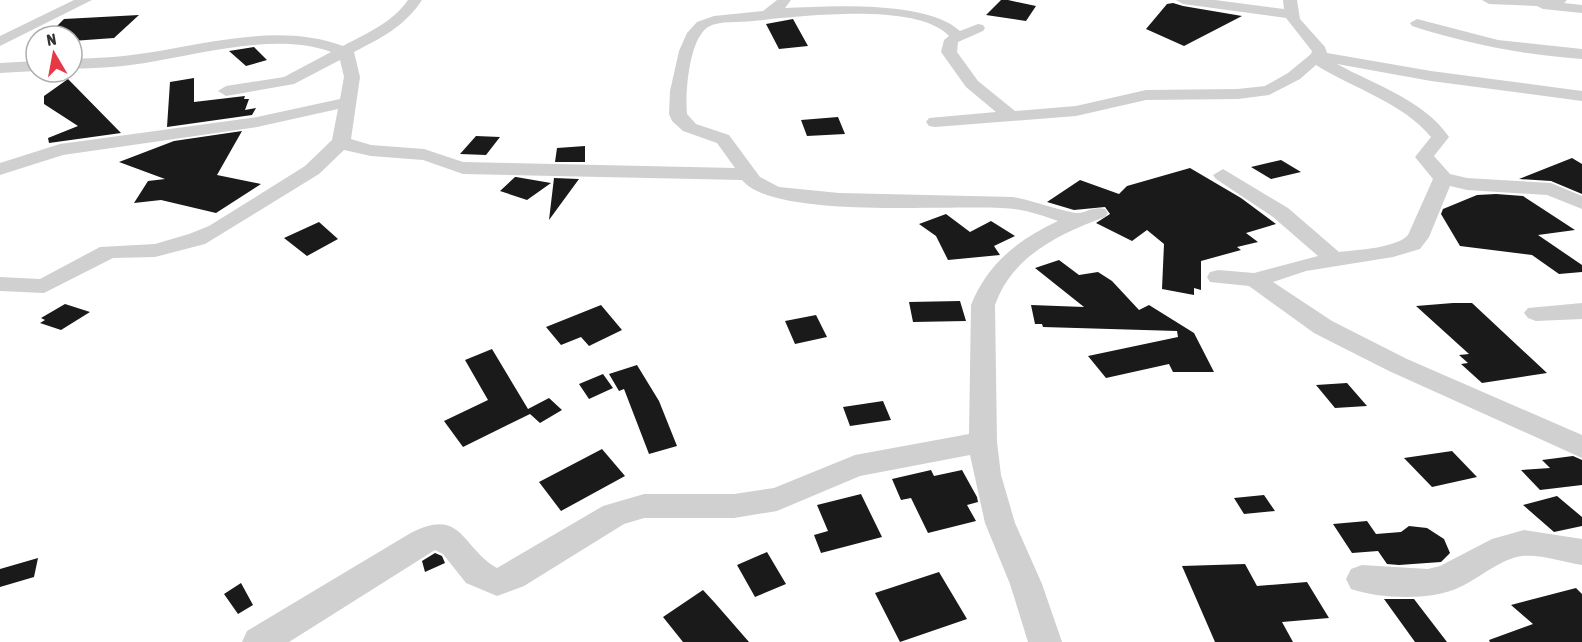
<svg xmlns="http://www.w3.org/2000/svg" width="1582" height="642" viewBox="0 0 1582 642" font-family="'Asap Condensed',sans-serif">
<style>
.building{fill:#1a1a1a}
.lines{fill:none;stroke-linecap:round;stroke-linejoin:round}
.minor{fill:#d0d0d0;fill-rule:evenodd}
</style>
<rect width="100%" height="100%" fill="#fff"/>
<path class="building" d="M1001,0H1008L1036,6L1026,21L986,15Z
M1173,3L1183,6L1242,16L1184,46L1146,29L1167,4Z
M139,15L114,38L72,41V36H47L64,19Z
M793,19L808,46L779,49L766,24Z
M254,47L267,60L246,66L229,51Z
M194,78V102L245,96L244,99H249L245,110L256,108L252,115L167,127L170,82Z
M68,79L121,133L49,143L48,138L78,126L44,104V96Z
M838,117L845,134L807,136L801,120Z
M242,131L217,175L261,184L216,213L161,200L134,203L148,181L165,179L119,162L174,141Z
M476,136L500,137L486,155L460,154Z
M585,146V162H555L557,148Z
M1572,158L1582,164V194L1551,181L1519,179Z
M1281,160L1301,172L1271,179L1251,167Z
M1190,168L1241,198L1276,224L1246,233L1258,242L1237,247L1241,250L1201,261V290L1194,288V295L1162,289L1164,244L1147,230L1132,241L1096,223L1110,214L1105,207L1074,210L1047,202L1080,180L1119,194L1127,186Z
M515,177H516L551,183L527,200L500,191Z
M554,178L579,179L549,220Z
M1496,194L1523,196L1575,230L1538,235L1582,265V272L1559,274L1532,255L1460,246L1441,214L1443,209L1477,195Z
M946,214L970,232L991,221L1015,236L994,246L1000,255L948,260L936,236L919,224Z
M319,222L338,239L307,256L284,238Z
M1059,260L1079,275L1098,272L1112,281L1139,310L1149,305L1194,333L1214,372H1173L1169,364L1106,378L1088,356L1178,337L1177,331L1043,327L1042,324H1035L1031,305L1084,307L1035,268Z
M960,301L966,321L913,322L909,302Z
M1453,303H1472L1547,373L1482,383L1461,364L1468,363L1459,355L1469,354L1416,306Z
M65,304L90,312L61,330L40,323L45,320L41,318Z
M601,305L622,330L589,346L581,337L561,345L546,327Z
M816,315L827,337L795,344L785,321Z
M492,349L528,409L549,398L562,410L540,423L530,414L463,447L444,421L488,400L465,360Z
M637,365L659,401L677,446L649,454L624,389L619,391L609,374Z
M603,374L613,388L589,399L579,384Z
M1347,383L1367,406L1335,408L1316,385Z
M883,401L891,420L850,426L843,407Z
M602,449L625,476L561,511L539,482Z
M1452,451L1477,477L1432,487L1404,458Z
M1573,456L1582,460V485L1540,490L1521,470L1550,468L1542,460Z
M931,470L934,476L962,470L977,497L978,502L967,505L976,521L928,533L911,498L901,500L892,479Z
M861,494L882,537L821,553L814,535L828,531L817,505Z
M1264,495L1275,511L1244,514L1234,498Z
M1557,496L1582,517V526L1554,532L1523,505Z
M1367,521L1376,534L1401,532L1409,526L1427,528L1444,539L1450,553L1441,562L1399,565L1387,564L1378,551L1352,553L1333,524Z
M767,552L786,584L755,597L737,565Z
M435,553L442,556L445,563L425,572L422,561Z
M38,558L34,577L0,587V569Z
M1245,564L1257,586L1307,582L1329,618L1282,622L1293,642H1215L1182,566Z
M939,572L967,619L900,642L875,593Z
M241,583L253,605L238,614L224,594Z
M1576,588L1582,594V642H1490L1489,640L1533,624L1511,605Z
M703,590L715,603L749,642H683L663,617Z
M1384,599H1414L1447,642H1415Z"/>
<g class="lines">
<path class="minor" d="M74,0H92L0,46V36Z
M408,0H422C404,27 381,38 354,52L360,77L351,139L371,145L424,149L463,162L735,168L717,143L683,131L672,121L669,114L670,91L679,51L687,33L697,22L714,16L763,11L777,0H791L785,8C830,6 927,0 960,31L978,24L983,25L985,28L983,31L958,42L957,52L978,81L1015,111L1076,106L1146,90L1238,89L1265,86L1288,73L1311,54L1312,51L1286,18L1183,4L1176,0H1215L1284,9L1283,0H1297L1300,19L1325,47L1327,53L1431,71L1582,91V101L1431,81L1337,64C1375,85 1424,100 1449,137L1434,156L1450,174L1467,178L1551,183L1582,196V209L1547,195L1467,190L1450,186L1429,237L1420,249L1393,257L1306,271L1273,282L1332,321L1407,359L1582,435V458L1389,371L1314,333L1249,286L1210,282L1207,277L1210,272L1218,270L1254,273L1318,256L1273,217L1216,179L1213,175L1223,169L1288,208L1339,252C1356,250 1397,248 1408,235L1433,179L1415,157L1431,137C1402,102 1354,89 1316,65L1300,79L1269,95L1238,99L1146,100L1076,116L935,127L929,126L926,122L929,118L996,112L966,87L941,52L944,40L949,36C916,1 797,17 753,21C739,23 720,20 708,27C689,39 685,93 687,114L696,124L729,135L760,177L779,187L839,193L1013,197C1027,199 1071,214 1078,213C1088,212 1094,206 1105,209L1108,213L1105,217C1059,234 1012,256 995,305L997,442L1001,475L1015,523L1042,584L1062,642H1028L1010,584L985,523L970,455L860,476L777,511L734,518H644L624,524L524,586L497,596L466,583L443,554L435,550L289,642H242L247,631L409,534C463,505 461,548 497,568L603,506L644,494H734L774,488L855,455L969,434L971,305C987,264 1019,239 1058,221C1044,216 1030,211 1014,209C959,203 775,221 742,180L463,174L423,160L371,156L344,150L319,174L205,244L155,257L113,258L44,293L0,291V277L40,279L100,247L155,244L189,234L209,226L305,166L332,140L338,109L257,127L63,155L0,175V163L60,144L257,117L340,99L344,77L340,60L294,84L226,96L218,91L226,86L284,77L331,52C277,32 201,54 145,63C121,67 96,68 72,69V59C97,58 122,57 146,53C210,43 280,23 343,46C367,33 392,23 408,0Z
M1482,0H1567L1564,3L1582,5V13L1543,9L1537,6L1489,4Z
M1417,19L1498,40L1582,49V59C1524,55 1468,44 1412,26L1410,23Z
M36,61V71L0,73V63Z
M1582,303V319L1536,321L1528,318L1524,313L1528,308Z
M1524,530L1582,539V565C1564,562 1540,554 1522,556C1500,559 1480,578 1460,587C1432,601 1380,599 1351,589L1346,579L1351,569L1362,565L1428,569L1440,566L1492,539Z"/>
</g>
<g transform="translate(54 54) rotate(350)"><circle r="28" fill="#ffffff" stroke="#adadad" stroke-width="1.5"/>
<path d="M0-4.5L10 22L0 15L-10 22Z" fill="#e63946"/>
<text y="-9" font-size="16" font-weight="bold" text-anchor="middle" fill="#333333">N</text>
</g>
</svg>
